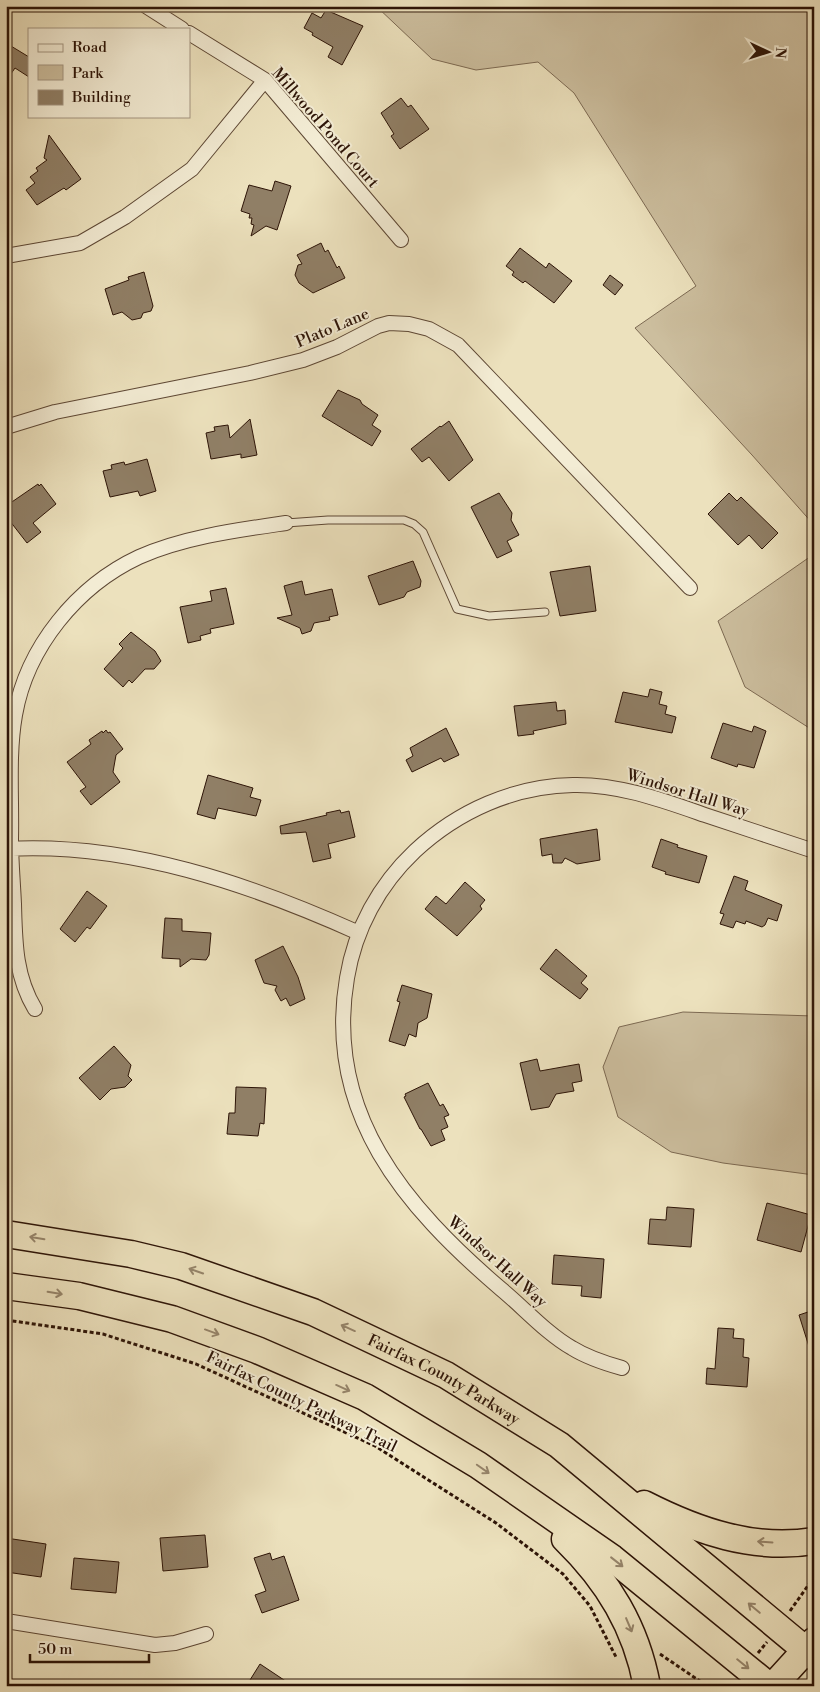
<svg xmlns="http://www.w3.org/2000/svg" width="820" height="1692" viewBox="0 0 820 1692" font-family="'Libre Bodoni',serif">
<style>
.green{fill:#ccbe9e;stroke:#7c6952}
.building{fill:#907f66;stroke:#2d1407}
.lines{fill:none;stroke-linecap:round;stroke-linejoin:round}
.lane-casing{stroke:#5d4734;stroke-width:9}
.street-casing{stroke:#5d4734;stroke-width:16}
.highway-casing{stroke:#2d1407;stroke-width:29}
.path{stroke:#2d1407;stroke-width:3;stroke-dasharray:4 2.5;stroke-linecap:butt}
.lane{stroke:#f3ecd4;stroke-width:7}
.street{stroke:#f3ecd4;stroke-width:14}
.highway{stroke:#ece1bd;stroke-width:26}
.oneway{stroke:#96856b}
.labels{text-anchor:middle;stroke-width:4;stroke-linejoin:round;paint-order:stroke}
.street-label{font-size:16px;fill:#2d1407;stroke:#f3ecd4}
</style>
<rect width="100%" height="100%" fill="#ece1bd"/>
<filter id="stains"><feTurbulence type="fractalNoise" baseFrequency=".004" numOctaves="4"/><feColorMatrix values="0 0 0 0 .2 0 0 0 0 .09 0 0 0 0 .02 0 0 0 .5 -.17"/></filter>
<radialGradient id="worn" r=".72"><stop offset=".6" stop-color="#630" stop-opacity="0"/><stop offset="1" stop-color="#630" stop-opacity=".3"/></radialGradient>
<path class="green" d="M376,6H814V525L752,455L635,328L696,286L574,93L538,62L476,70L432,59Z
M814,554V731L745,687L718,621Z
M683,1012L814,1016V1175L723,1163L671,1152L618,1117L603,1067L619,1027Z"/>
<path class="building" d="M326,10L363,26L342,65L328,57L333,47L312,35L313,33L304,28L312,13L321,18Z
M6,43L29,57V77L15,68L6,81Z
M401,98L408,107L411,105L429,129L400,149L391,136L394,134L381,113Z
M49,135L81,179L66,190L64,188L37,205L26,190L35,183L30,177L38,171L36,168L47,160L44,158Z
M275,181L291,186L277,230L266,226L251,236L254,225L251,224L252,218H249L250,214L241,211L249,185L272,191Z
M321,243L325,252L328,250L337,268L339,266L345,278L313,293L299,283L295,275L298,265L302,264L297,255Z
M520,248L546,268L549,263L572,281L554,303L525,281L523,283L512,275L514,272L506,266Z
M144,272L153,306L151,311L143,313L141,318L132,320L122,312L113,315L105,289L129,280L128,277Z
M610,275L623,285L615,295L603,285Z
M338,390L360,400L362,404L378,415L372,425L381,431L372,446L322,416Z
M250,419L257,455L241,458V454L211,459L206,433L215,431L214,427L228,425L230,438Z
M449,421L473,460L449,481L429,457L422,462L411,449L440,426L441,427Z
M147,459L156,491L140,496L138,491L110,497L103,471L112,469L111,465L124,462L125,465Z
M38,484L39,486L41,484L56,504L33,523L41,532L27,543L6,516V506Z
M499,493L512,513L511,520L519,535L507,541L512,551L497,558L471,507Z
M729,493L737,501L741,497L778,533L762,549L749,535L738,545L708,514Z
M413,561L421,581L420,587L407,592L404,597L379,605L368,576Z
M590,566L596,611L560,616L550,572Z
M302,581L305,595L332,589L338,615L329,617L330,620L314,623L311,631L302,634L300,628L277,618L292,615L284,586Z
M226,588L234,624L210,629L211,633L200,636L201,640L188,643L180,607L212,601L210,591Z
M131,632L155,651L161,661L154,669H145L132,683L129,680L123,687L104,669L123,648L119,644Z
M650,689L662,692L659,704L667,706L665,714L676,717L672,733L615,722L623,692L648,697Z
M556,702L557,711L565,710L566,724L533,731L534,734L518,736L514,706Z
M723,723L752,732L754,726L766,731L754,768L738,764L737,767L711,758Z
M446,728L459,755L444,762L441,758L412,772L406,760L413,756L410,748Z
M106,730L108,733L110,732L123,749L116,755L113,772L120,782L91,805L80,791L86,787L67,762L91,744L89,740L102,731L103,733Z
M208,775L253,788L250,797L261,800L256,816L218,808L215,819L197,814Z
M340,810L341,813L349,811L355,837L328,844L331,858L313,862L306,832L281,834L280,826L327,815L326,813Z
M597,829L600,860L577,864L565,858L562,863H553L552,854L542,856L540,839Z
M661,839L678,845L677,847L707,856L699,883L665,874L666,872L652,867Z
M734,876L748,881L745,890L782,905L777,921L768,918L765,925L762,927L746,921L745,924L736,921L733,928L720,924L724,914L720,913Z
M465,882L485,900L480,906L482,909L457,936L425,909L436,896L446,904Z
M87,891L107,906L90,929L87,927L75,942L60,929Z
M165,918L182,919V931L211,933L209,955L206,960L191,959L180,967V959L162,958Z
M283,946L298,977L305,999L290,1006L286,998L281,1001L275,990L277,986L264,983L255,960Z
M556,949L587,976L581,983L588,989L580,999L540,969Z
M402,985L432,994L427,1018L418,1023L416,1037L409,1034L405,1046L389,1041L400,1002L397,1001Z
M114,1046L131,1065L128,1076L132,1080L125,1087L111,1089L100,1100L79,1078Z
M537,1059L540,1071L579,1064L582,1081L572,1083L574,1091L556,1094L549,1107L531,1110L520,1063Z
M428,1083L440,1106L443,1104L449,1115L444,1117L448,1127L441,1130L445,1140L431,1146L421,1129H420L404,1097L406,1096L405,1094Z
M236,1087L266,1088L264,1124L260,1123L258,1136L227,1134L229,1113H235Z
M767,1203L811,1215L801,1252L757,1240Z
M667,1207L694,1209L691,1247L648,1244L650,1219L666,1220Z
M554,1255L604,1259L601,1298L581,1296L582,1286L552,1284Z
M814,1310V1353H811L799,1315Z
M718,1328L734,1329L733,1338L744,1339L743,1357L749,1358L747,1387L706,1384L707,1368L715,1369Z
M205,1535L208,1567L163,1571L160,1538Z
M6,1538L46,1544L41,1577L6,1572Z
M270,1553L272,1560L284,1556L299,1600L262,1613L255,1595L266,1591L254,1558Z
M74,1558L119,1562L116,1593L71,1589Z
M260,1664L293,1686H259L250,1680Z"/>
<g class="lines">
<defs>
<path id="lane" d="M286,523L328,520H404L414,524L423,532L457,609L489,616L545,612"/>
<path id="street" d="M146,6L182,29
M189,33L265,80L401,240
M6,256L80,243L125,217L192,169L265,80
M6,427L55,412L250,373L303,360L337,347L378,326L389,323L409,324L429,329L458,345L690,588
M6,849C128,842 250,884 359,933
M35,1009C15,976 15,941 14,904C13,882 11,861 11,839C12,798 8,755 15,715C27,647 77,586 139,557C184,537 238,530 286,523
M622,1368C604,1363 588,1358 572,1348C547,1334 523,1307 501,1289C405,1207 324,1113 347,978C355,929 379,885 415,851C458,811 514,786 573,785C619,784 662,800 705,815C741,827 778,839 814,851
M6,1621L155,1645L175,1643L206,1634"/>
<g id="highway">
<path id="s1" d="M6,1234L131,1254L181,1266L313,1312L446,1375L559,1445L814,1657"/>
<path d="M6,1286L79,1296L172,1319L257,1350L365,1397L478,1465L612,1558L769,1686"/>
<path d="M644,1504C697,1531 754,1551 814,1541"/>
<path d="M565,1539C608,1581 636,1627 647,1686"/>
<path d="M773,1686L814,1641"/>
</g>
</defs>
<use href="#lane" class="lane-casing"/>
<use href="#street" class="street-casing"/>
<use href="#highway" class="highway-casing"/>
<path class="path" d="M6,1320L103,1334L196,1364L375,1446L496,1523L563,1574L590,1606L616,1657
M790,1611L814,1577
M758,1653L767,1642
M660,1654L707,1686"/>
<use href="#lane" class="lane"/>
<use href="#street" class="street"/>
<use href="#highway" class="highway"/>
</g>
<defs><path id="oneway-shaft" d="M-6 0H5M1.5-3L5.5 0L1.5 3" fill="none" stroke-width="1.6" stroke-linecap="round" stroke-linejoin="round" transform="scale(1.25)"/></defs>
<g class="oneway">
<use href="#oneway-shaft" transform="translate(37 1238) rotate(-171)"/>
<use href="#oneway-shaft" transform="translate(196 1271) rotate(-161)"/>
<use href="#oneway-shaft" transform="translate(55 1293) rotate(9)"/>
<use href="#oneway-shaft" transform="translate(348 1328) rotate(-156)"/>
<use href="#oneway-shaft" transform="translate(212 1332) rotate(20)"/>
<use href="#oneway-shaft" transform="translate(343 1388) rotate(24)"/>
<use href="#oneway-shaft" transform="translate(483 1469) rotate(35)"/>
<use href="#oneway-shaft" transform="translate(765 1542) rotate(-176)"/>
<use href="#oneway-shaft" transform="translate(617 1562) rotate(38)"/>
<use href="#oneway-shaft" transform="translate(754 1608) rotate(-140)"/>
<use href="#oneway-shaft" transform="translate(629 1625) rotate(67)"/>
<use href="#oneway-shaft" transform="translate(743 1664) rotate(39)"/>
</g>
<g class="labels">
<g class="street-label">
<text transform="translate(326 127) rotate(49)" y="6">Millwood Pond Court</text>
<text transform="translate(332 327) rotate(-23)" y="6">Plato Lane</text>
<text transform="translate(688 792) rotate(17)" y="6">Windsor Hall Way</text>
<text transform="translate(498 1261) rotate(42)" y="6">Windsor Hall Way</text>
<text dy="6" stroke="none"><textPath href="#s1" startOffset="465">Fairfax County Parkway</textPath></text>
<text transform="translate(302 1401) rotate(26)" y="6">Fairfax County Parkway Trail</text>
</g>
</g>
<rect width="820" height="1692" fill="none" stroke="#ece1bd" stroke-width="25"/>
<rect x="8" y="8" width="805" height="1677" fill="none" stroke="#2d1407" stroke-width="2.5"/>
<rect x="12" y="12" width="795" height="1667" fill="none" stroke="#2d1407"/>
<rect x="28" y="28" width="162" height="90" fill="#f3ecd4" stroke="#a49682"/>
<rect x="38" y="44" width="25" height="8" fill="#f3ecd4" stroke="#a49682"/>
<text x="72" y="52" font-size="15" fill="#2d1407">Road</text>
<rect x="38" y="65" width="25" height="15" fill="#ccbe9e" stroke="#a49682"/>
<text x="72" y="78" font-size="15" fill="#2d1407">Park</text>
<rect x="38" y="90" width="25" height="15" fill="#907f66" stroke="#a49682"/>
<text x="72" y="102" font-size="15" fill="#2d1407">Building</text>
<g transform="translate(768 52) rotate(94)" stroke="#f3ecd4" stroke-width="4" paint-order="stroke">
<path d="M0-4L9 19L0 12L-9 19Z" fill="#2d1407"/>
<text y="-8" font-size="14" font-weight="bold" text-anchor="middle" fill="#2d1407">N</text>
</g>
<path d="M30 1654v8h119v-8" fill="none" stroke="#2d1407" stroke-width="2.5"/>
<text x="38" y="1654" font-size="15" fill="#2d1407" stroke="#f3ecd4" stroke-width="4" paint-order="stroke">50 m</text>
<rect width="100%" height="100%" filter="url(#stains)"/>
<rect width="100%" height="100%" fill="url(#worn)"/>
</svg>
